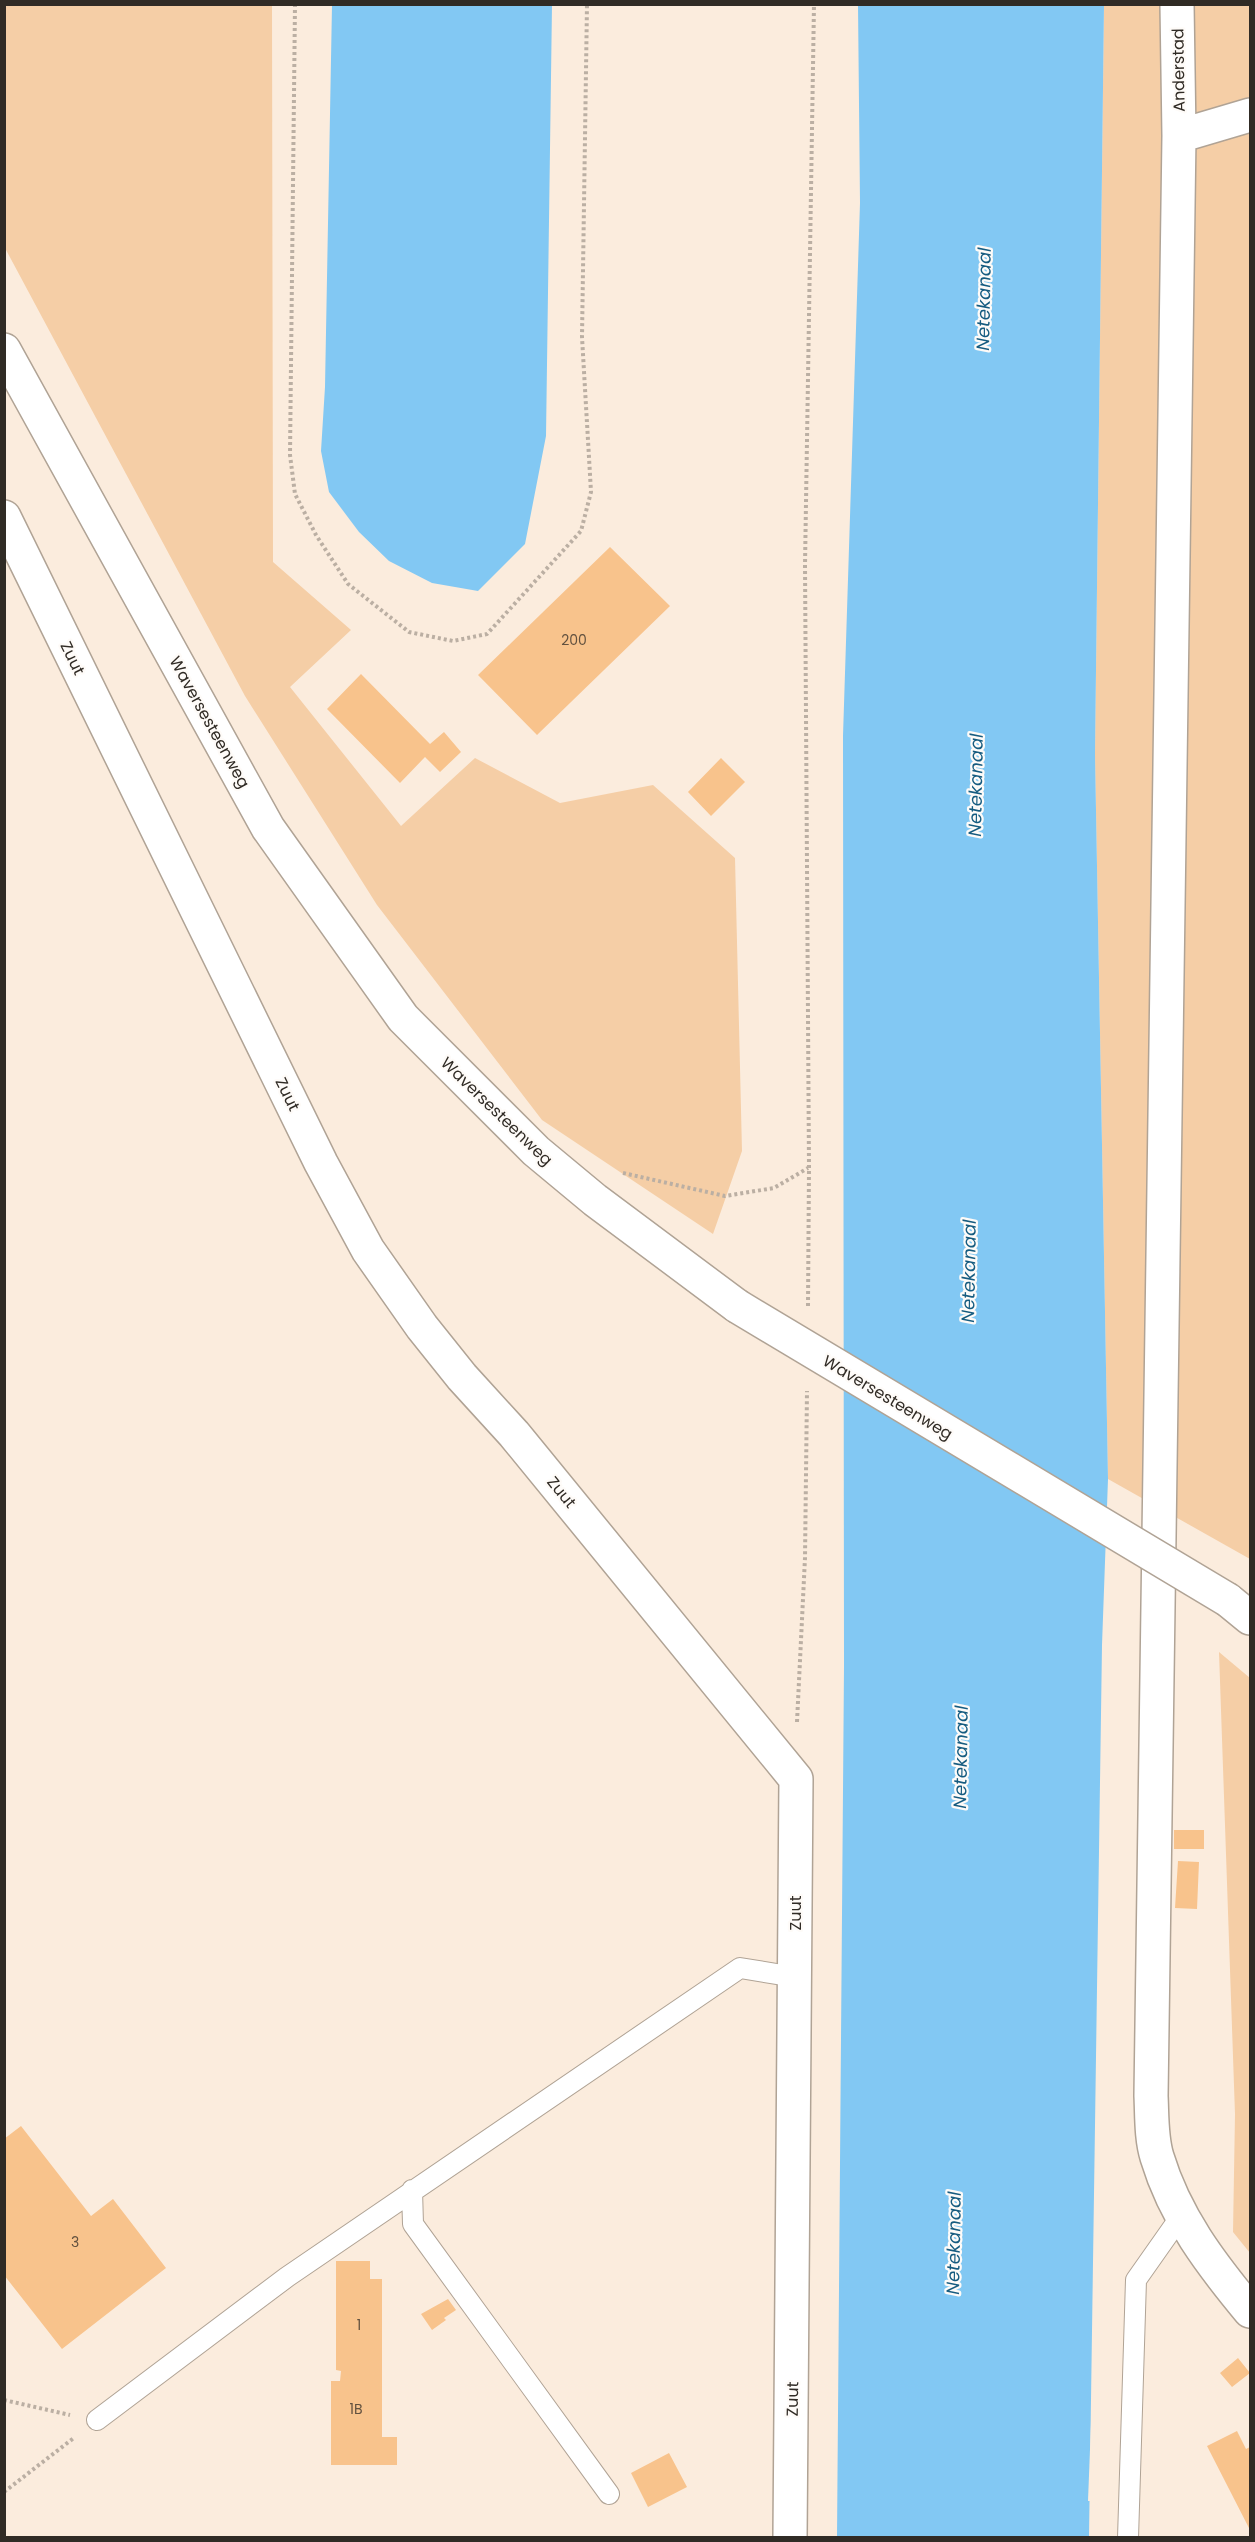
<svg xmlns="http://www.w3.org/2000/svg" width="1255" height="2542" viewBox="0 0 1255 2542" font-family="Poppins,sans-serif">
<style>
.green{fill:#f5cea6}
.water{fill:#82c8f3}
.pier{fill:#fbecdd}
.building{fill:#f8c38c}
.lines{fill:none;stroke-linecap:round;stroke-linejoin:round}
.lane-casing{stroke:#b0a395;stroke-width:22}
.street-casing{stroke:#b0a395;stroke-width:36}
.secondary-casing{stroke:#b0a395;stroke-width:36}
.path{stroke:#bbafa3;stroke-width:4;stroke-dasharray:3 3;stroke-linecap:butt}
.lane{stroke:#fff;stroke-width:20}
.street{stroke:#fff;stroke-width:33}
.secondary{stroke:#fff;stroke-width:33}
.secondary-bridge-casing{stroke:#b0a395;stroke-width:36;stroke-linecap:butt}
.secondary-bridge{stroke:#fff;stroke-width:33}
.labels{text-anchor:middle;stroke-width:4.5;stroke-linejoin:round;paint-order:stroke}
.number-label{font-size:14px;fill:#62513f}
.street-label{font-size:16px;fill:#302b25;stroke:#fefbf8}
.water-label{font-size:18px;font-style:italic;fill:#165c80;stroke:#fefbf8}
</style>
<rect width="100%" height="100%" fill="#fbecdd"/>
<path class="green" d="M4,5H272L273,562L351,630L290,687L401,826L475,758L560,803L653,785L735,858L742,1151L713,1234L542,1120L377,905L245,696L5,248Z
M1104,5H1250V1559L1108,1479L1095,754Z
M1219,1652L1250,1678V2253L1233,2232L1235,2114Z"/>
<path class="water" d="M332,5H552L546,436L525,544L478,591L432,583L389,561L359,532L329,492L321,451L325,387Z
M858,5H1104L1095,754L1108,1479L1102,1645L1089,2537L837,2538L844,1666L843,736L860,203Z"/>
<path class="pier" d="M1092,2398H1094L1093,2501H1088Z"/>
<path class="building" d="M610,547L670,606L537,735L478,675Z
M361,674L430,744L444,732L461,752L440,772L425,757L400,783L327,709Z
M721,758L745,782L711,816L688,792Z
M1174,1830H1204V1849H1174Z
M1178,1861L1199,1862L1197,1909L1175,1908Z
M21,2126L91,2216L113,2199L166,2268L62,2349L4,2275V2139Z
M336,2261H370V2279H382V2437H397V2465H331V2381H340L341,2371L336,2370Z
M448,2299L456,2310L444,2318L446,2320L432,2330L421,2314Z
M1238,2358L1250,2373L1232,2387L1220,2373Z
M1237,2431L1246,2449L1250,2447V2530L1207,2446Z
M669,2453L687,2487L648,2507L631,2473Z"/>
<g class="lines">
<defs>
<path id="lane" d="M412,2190L413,2224L609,2494
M97,2420L287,2277L740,1968L795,1977
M1128,2538L1136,2280L1181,2216"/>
<path id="street" d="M1177,4L1179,136L1151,2096C1152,2115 1151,2138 1157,2157C1175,2217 1211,2264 1250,2311
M1179,136L1250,115
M4,517L321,1163L368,1250L422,1327L462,1377L514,1434L796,1779L790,2538"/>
<path id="secondary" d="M4,350L268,828L403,1018L536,1151L595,1200L737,1306
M1228,1600L1250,1618"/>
</defs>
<use href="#lane" class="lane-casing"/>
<use href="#street" class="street-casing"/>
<use href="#secondary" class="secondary-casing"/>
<path class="path" d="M295,4L290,455L295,494L316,535L348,584L409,632L453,641L487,634L581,531L591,492L582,337L587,4
M623,1173L725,1196L774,1188L808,1168
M808,1306L809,1168L805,565L814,4
M797,1722L805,1558L807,1391
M4,2400L70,2415
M4,2492L75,2437"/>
<use href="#lane" class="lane"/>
<use href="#street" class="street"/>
<use href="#secondary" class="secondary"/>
<defs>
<path id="secondary-bridge" d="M737,1306L1228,1600"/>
</defs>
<use href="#secondary-bridge" class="secondary-bridge-casing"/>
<use href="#secondary-bridge" class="secondary-bridge"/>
</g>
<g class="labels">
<g class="number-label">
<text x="574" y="645">200</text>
<text x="75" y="2247">3</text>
<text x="359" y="2330">1</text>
<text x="356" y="2414">1B</text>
</g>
<g class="street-label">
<text transform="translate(1178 70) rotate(-91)" y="6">Anderstad</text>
<text transform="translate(73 658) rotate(64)" y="6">Zuut</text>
<text transform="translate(210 722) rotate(61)" y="6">Waversesteenweg</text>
<text transform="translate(288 1094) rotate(64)" y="6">Zuut</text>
<text transform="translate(497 1111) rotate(44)" y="6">Waversesteenweg</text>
<text transform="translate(888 1397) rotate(31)" y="6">Waversesteenweg</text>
<text transform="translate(562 1492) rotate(51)" y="6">Zuut</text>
<text transform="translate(795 1913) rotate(-90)" y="6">Zuut</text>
<text transform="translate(792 2399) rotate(-89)" y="6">Zuut</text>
</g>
<g class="water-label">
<text transform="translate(984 299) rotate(-89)" y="6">Netekanaal</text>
<text transform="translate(976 785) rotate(-89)" y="6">Netekanaal</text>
<text transform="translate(969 1271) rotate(-89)" y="6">Netekanaal</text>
<text transform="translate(961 1757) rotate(-89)" y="6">Netekanaal</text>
<text transform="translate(954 2243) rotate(-89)" y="6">Netekanaal</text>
</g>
</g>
<rect width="1255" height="2542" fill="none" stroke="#302b25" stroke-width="12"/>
</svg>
